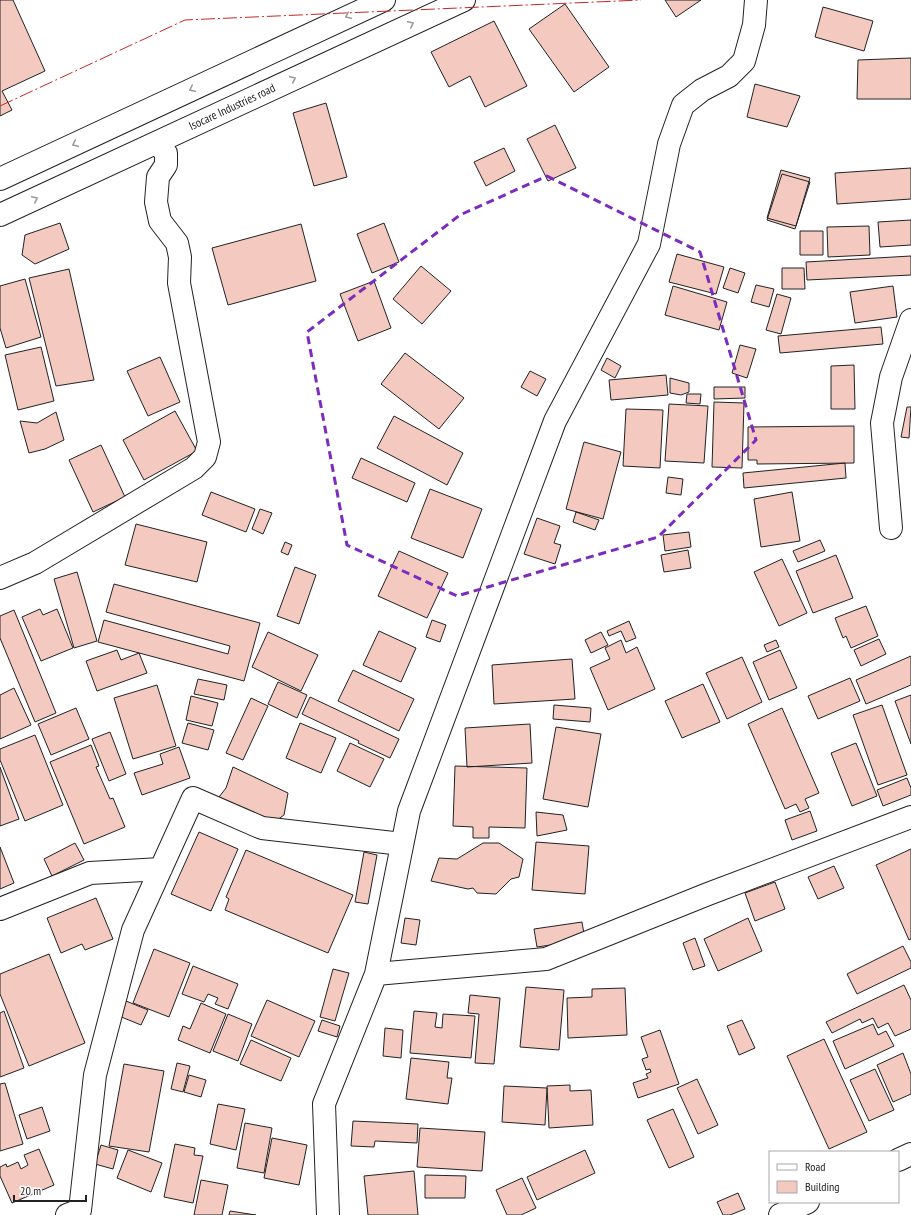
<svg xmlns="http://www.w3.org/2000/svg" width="911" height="1215" viewBox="0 0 911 1215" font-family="'PT Sans Narrow',sans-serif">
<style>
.building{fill:#f3c9c0;stroke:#222}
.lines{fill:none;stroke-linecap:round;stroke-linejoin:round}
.minor-casing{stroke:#222;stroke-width:24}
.tertiary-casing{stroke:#222;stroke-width:24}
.minor{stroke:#fff;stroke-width:22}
.tertiary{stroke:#fff;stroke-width:22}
.power{stroke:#c62828;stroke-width:1;stroke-dasharray:14 3 2 3;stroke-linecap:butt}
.oneway{stroke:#9c9c9c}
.marked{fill:none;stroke:#7b2cbf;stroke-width:3;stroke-dasharray:8 5;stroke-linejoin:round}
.labels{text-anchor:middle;stroke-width:3;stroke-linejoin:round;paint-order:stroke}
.street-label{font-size:12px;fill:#222;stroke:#fff}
</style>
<rect width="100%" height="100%" fill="#fff"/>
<path class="building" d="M0,0H13L45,71L2,91L12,110L0,116Z
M665,0H701L676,17Z
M565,4L609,67L574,92L529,29Z
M823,7L873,21L864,51L815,37Z
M494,21L527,86L485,107L470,76L449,87L431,52Z
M911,58V99H857L858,60Z
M755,84L800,96L787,127L747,117Z
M326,103L347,177L314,186L293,113Z
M555,125L576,168L548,181L527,139Z
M504,148L515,171L486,186L474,162Z
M911,168V199L837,204L835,173Z
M781,170L810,178L796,226L767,218Z
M782,174L810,182L795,229L767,220Z
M911,220V245L880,247L878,222Z
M60,223L69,249L35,264L22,255L25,235Z
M384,223L399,262L372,273L357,234Z
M301,224L316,281L228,305L212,248Z
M869,226L870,255L828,257L827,227Z
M800,231H823V255H800Z
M677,254L724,267L716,294L669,282Z
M911,256V275L807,280L806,262Z
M421,266L451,291L422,324L393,299Z
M730,268L745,273L738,293L723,288Z
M782,268H804L805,289H782Z
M69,269L94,380L56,386L29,278Z
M25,279L41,337L6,348L0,328V286Z
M374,281L391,328L358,341L340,294Z
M756,285L774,289L769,307L751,302Z
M673,286L727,302L719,330L665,315Z
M893,286L897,317L855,323L850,292Z
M777,294L791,298L781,334L766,330Z
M881,327L883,344L780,353L778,336Z
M740,345L756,349L747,378L732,373Z
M41,347L54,401L18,410L5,355Z
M405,353L464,398L439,429L381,384Z
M160,357L180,402L148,416L127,371Z
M607,358L621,366L615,378L601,370Z
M854,365L855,409H831V366Z
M530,371L546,379L537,396L521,387Z
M666,375L668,395L611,400L609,380Z
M670,378L689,383V392L681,395L670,393Z
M714,387H745V398L714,399Z
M687,394H701L700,404L686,403Z
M714,402L744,403L742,468L712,467Z
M669,404L708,406L704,463L665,461Z
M907,407H911L909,438L901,437Z
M626,409L663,410L660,468L623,466Z
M175,411L197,451L144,480L123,440Z
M56,412L64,440L45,449L29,453L20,421L37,423Z
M394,416L463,453L447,485L377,448Z
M854,426V463L757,464V460H748V427Z
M584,442L621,452L603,519L566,509Z
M101,445L125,497L93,512L69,460Z
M361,458L415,483L407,502L352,478Z
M845,463L846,478L744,488L743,473Z
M668,477L683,479L681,495L666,493Z
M430,489L482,509L463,558L411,538Z
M211,492L255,509L246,532L202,515Z
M792,492L800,541L761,547L754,499Z
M260,509L272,513L263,534L252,529Z
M576,512L599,520L595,530L573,522Z
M537,518L560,526L554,543L561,545L555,564L524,554Z
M136,524L207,542L197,582L125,565Z
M689,532L691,547L665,551L663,535Z
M820,540L825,551L798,562L793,551Z
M285,542L292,545L288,555L281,552Z
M688,550L691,568L664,572L661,555Z
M399,551L448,573L427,618L378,596Z
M836,555L853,598L813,613L796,571Z
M782,559L807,613L779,626L754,572Z
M295,567L316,575L299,624L277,616Z
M77,572L97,641L74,648L54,579Z
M114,584L260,623L244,681L98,642L104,620L228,654L230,646L106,612Z
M866,606L878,636L851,648L846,636L843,638L835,618Z
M40,609L43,615L57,609L73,648L41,661L22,617Z
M14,610L56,713L35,722L0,638V616Z
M432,620L446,625L440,642L426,637Z
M629,621L636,638L626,642L621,631L609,636L607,631Z
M379,631L416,648L401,682L363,665Z
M268,632L318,655L301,691L252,667Z
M601,632L608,645L591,653L585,640Z
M879,639L886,654L861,666L854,650Z
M621,640L626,653L637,647L655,689L608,710L590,668L610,659L605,648Z
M776,640L779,647L767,652L764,645Z
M117,650L121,660L139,653L147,673L97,691L86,661Z
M780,650L797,688L769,700L753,662Z
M911,656V685L866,704L856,680Z
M742,657L762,702L727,719L706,673Z
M572,659L575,699L494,704L492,665Z
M353,670L414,699L399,731L338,701Z
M850,678L860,701L818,719L808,696Z
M198,679L227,685L224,700L194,694Z
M278,682L307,695L297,718L268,704Z
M703,684L720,722L682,738L665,701Z
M157,685L176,746L133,759L114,698Z
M14,688L31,725L0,739V695Z
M911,695V744L895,701Z
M191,696L218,703L212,726L186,720Z
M310,697L399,739L390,758L358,743L359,741L302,714Z
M251,698L268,706L243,760L226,753Z
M554,705L591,708L590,722L553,719Z
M882,705L907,775L878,785L853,715Z
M76,708L89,739L51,755L38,724Z
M782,708L819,793L805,799L809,808L800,812L796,804L785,809L748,724Z
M188,723L214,730L208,750L182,743Z
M300,723L336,738L321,773L286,758Z
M530,724L532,763L467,767L465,728Z
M556,727L601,734L588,807L543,799Z
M110,732L126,774L109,781L92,739Z
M35,735L63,805L25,821L0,760V749Z
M350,743L384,759L370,787L337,771Z
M856,743L877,796L852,806L831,753Z
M91,745L99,766L96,767L110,799L113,798L125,827L84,844L50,762Z
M179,747L190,778L142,795L134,773L163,764L160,754Z
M455,766L527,768L525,828L489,827V838H473V827L453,826Z
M0,767L19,819L0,826Z
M233,767L288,793L284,815L273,823L219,797L226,788Z
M907,778L911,788V795L883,806L877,790Z
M810,811L817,831L792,840L785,820Z
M536,812L563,815L567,830L537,836Z
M199,832L238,849L211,911L171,894Z
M536,842L589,846L585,894L532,890Z
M75,843L84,860L52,876L44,859Z
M483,843H499L523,859L519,877L511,879L496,894L477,893L473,888L468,889L431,881L439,858L457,859Z
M0,847L14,883L0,889Z
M911,849V939L909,940L876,865Z
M246,850L353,895L328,953L225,910L229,899L226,897Z
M364,852L377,855L368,904L355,902Z
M834,866L844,888L818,899L808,877Z
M775,882L785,909L755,921L745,893Z
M96,898L113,939L85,950L82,944L61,953L47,918Z
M405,918L420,920L416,945L401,943Z
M748,918L762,951L718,971L704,939Z
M582,922L585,940L537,947L534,929Z
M695,938L705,966L693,970L683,943Z
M903,946L911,962V968L857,994L847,974Z
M154,949L190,963L169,1017L133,1003Z
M49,954L85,1043L29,1066L0,994V974Z
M193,966L238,984L228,1009L215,1004L218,998L208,994L204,1002L182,994Z
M333,969L349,973L335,1021L320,1017Z
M904,985L911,1000V1029L895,1036L888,1023L878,1028L873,1018L862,1023L860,1019L832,1033L826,1022Z
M526,987L564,990L559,1050L520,1047Z
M625,988L627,1035L568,1038L567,998L592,997V989Z
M470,995L500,998L494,1064L475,1063L479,1014L468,1013Z
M267,1000L315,1021L299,1057L251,1036Z
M126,1001L148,1010L141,1025L119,1016Z
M201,1003L226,1014L210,1053L178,1040L183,1026L190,1029Z
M4,1011L24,1068L0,1077V1013Z
M414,1011L437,1013L435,1027L442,1028L443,1014L475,1016L471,1058L410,1053Z
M228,1014L252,1024L238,1061L213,1051Z
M322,1020L340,1026L337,1037L318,1031Z
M742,1020L755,1048L739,1055L727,1026Z
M873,1024L878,1035L886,1031L894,1046L845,1069L833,1041Z
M385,1028L403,1030L401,1058L383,1056Z
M660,1030L679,1084L638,1098L633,1083L648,1078L646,1074L651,1072L650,1069L646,1070L642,1059L648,1057L641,1037Z
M824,1039L867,1132L829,1149L787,1056Z
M251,1040L291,1058L281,1081L240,1064Z
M903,1053L911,1074V1094L893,1102L877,1065Z
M411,1058L449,1062L447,1078H452L448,1104L406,1099Z
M177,1063L190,1066L183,1092L171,1089Z
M124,1064L164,1071L149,1152L109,1146Z
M875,1069L894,1110L869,1121L850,1080Z
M189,1075L206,1080L201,1097L184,1092Z
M697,1079L718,1125L698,1134L677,1088Z
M5,1083L23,1144L0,1151V1084Z
M570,1085V1091L591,1090L593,1125L549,1128L547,1086Z
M504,1086L547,1088L545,1125L502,1122Z
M218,1104L245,1109L236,1150L210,1144Z
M42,1107L50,1131L27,1139L19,1115Z
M673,1109L694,1157L669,1168L647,1120Z
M353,1121L418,1124L417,1143L375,1141L374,1147L351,1146Z
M245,1123L272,1128L264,1173L237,1168Z
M420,1128L485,1132L482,1171L417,1167Z
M272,1138L307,1145L299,1185L264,1178Z
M175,1144L195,1148L194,1155L203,1156L193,1203L164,1197Z
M101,1145L118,1150L113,1169L95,1164Z
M39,1149L54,1185L12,1203L0,1176V1167L6,1164L7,1167L18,1162L21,1169L28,1165L24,1155Z
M128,1150L162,1163L151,1192L117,1178Z
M585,1150L595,1173L537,1200L527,1177Z
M414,1171L418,1215H368L364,1176Z
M425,1175L466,1176L465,1198H425Z
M522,1178L536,1208L521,1215H507L496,1190Z
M201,1180L228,1185L222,1215H194Z
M738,1193L745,1209L730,1215H723L717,1202Z
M230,1211L256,1215H229Z"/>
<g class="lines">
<defs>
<path id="minor" d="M891,528L882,423L891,377L911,320
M0,578L35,563L194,468L205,457L209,442L179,283L180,257L177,243L160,221L156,202L158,177L166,165V153L157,143
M0,909L90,873L161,869
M376,974L546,959L708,894L911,817
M898,1160L911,1154
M67,1215L80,1210L95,1075L133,930L193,798L262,828L402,844
M328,1215L324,1104L376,974L409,811L555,421L649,244L669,144L683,105L702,90L729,76L744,61L754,25L756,0
M780,1215L808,1202"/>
<path id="tertiary" d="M0,179L384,0
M0,215L464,0"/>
</defs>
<use href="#minor" class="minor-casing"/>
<use href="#tertiary" class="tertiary-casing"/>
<use href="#minor" class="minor"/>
<use href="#tertiary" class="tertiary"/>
<path class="power" d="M0,106L185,20L641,0"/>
</g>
<defs><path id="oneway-chevron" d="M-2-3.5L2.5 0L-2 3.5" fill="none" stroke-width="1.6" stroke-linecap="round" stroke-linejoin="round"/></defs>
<g class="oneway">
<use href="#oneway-chevron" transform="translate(348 16) rotate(155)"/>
<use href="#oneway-chevron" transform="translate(411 24) rotate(-25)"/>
<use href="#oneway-chevron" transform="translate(293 79) rotate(-25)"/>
<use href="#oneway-chevron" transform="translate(192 89) rotate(154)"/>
<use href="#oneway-chevron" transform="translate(75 144) rotate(155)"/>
<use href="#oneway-chevron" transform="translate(35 199) rotate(-25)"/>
</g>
<path class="marked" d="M547,176L700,252L756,440L658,537L457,596L347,545L307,332L460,215Z"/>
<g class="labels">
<g class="street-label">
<text transform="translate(232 107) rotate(-25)" y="4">Isocare Industries road</text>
</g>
</g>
<rect x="769" y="1151" width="130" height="52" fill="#ffffff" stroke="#a7a7a7"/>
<rect x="777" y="1164" width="20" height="6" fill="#ffffff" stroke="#a7a7a7"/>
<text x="805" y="1171" font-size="12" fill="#222222">Road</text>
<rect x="777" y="1181" width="20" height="12" fill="#f3c9c0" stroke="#a7a7a7"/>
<text x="805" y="1191" font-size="12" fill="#222222">Building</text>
<path d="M14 1195v6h72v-6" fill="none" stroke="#222222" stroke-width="2"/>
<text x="20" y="1195" font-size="12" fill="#222222" stroke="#ffffff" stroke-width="3" paint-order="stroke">20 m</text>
</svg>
